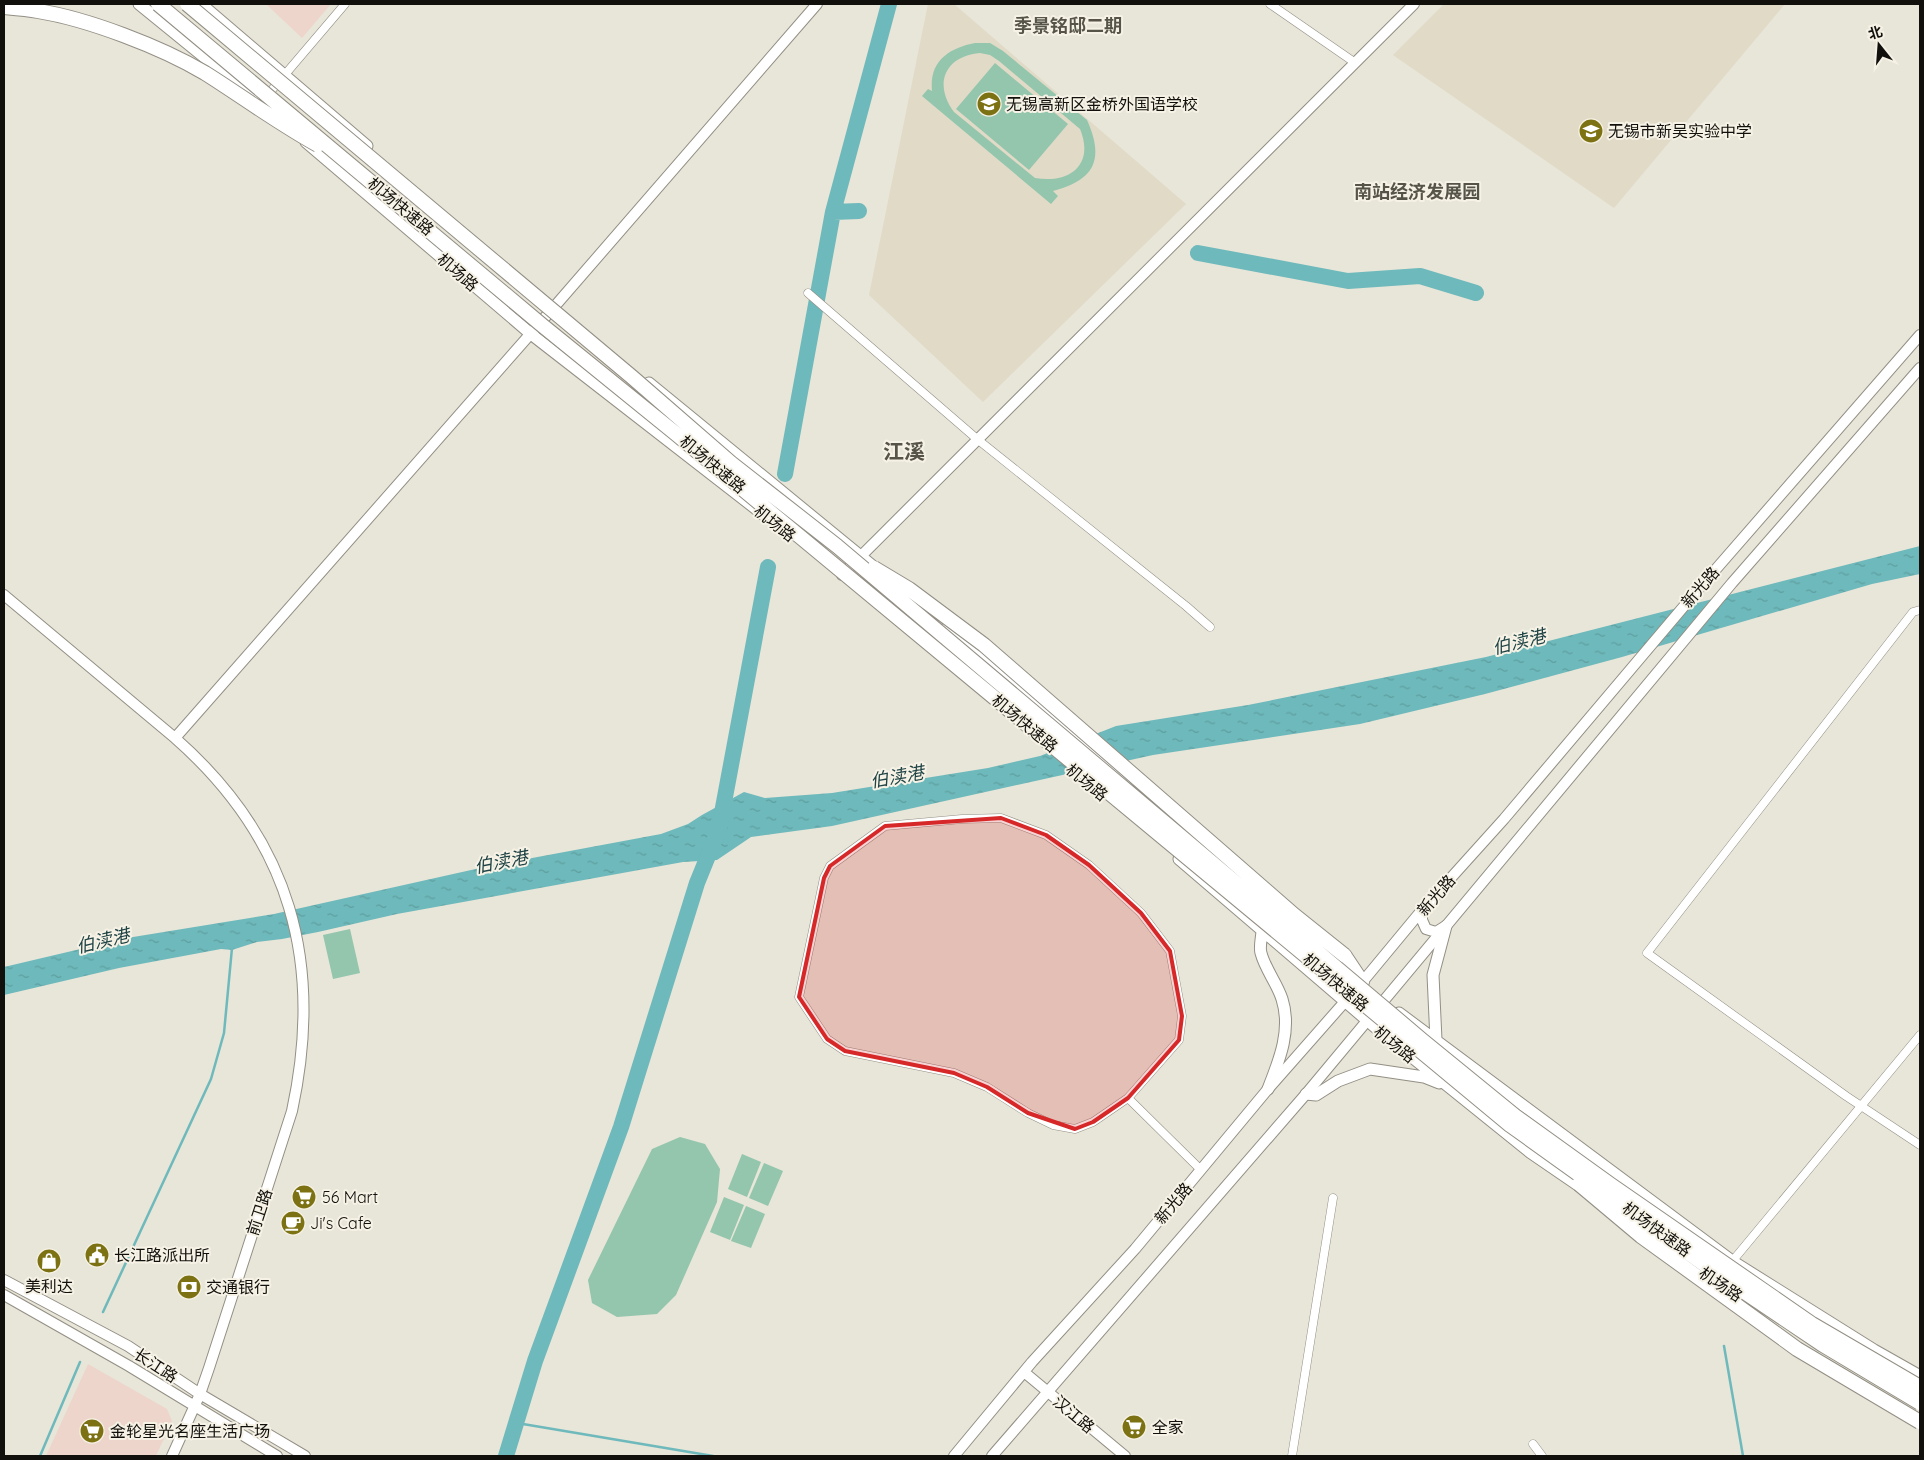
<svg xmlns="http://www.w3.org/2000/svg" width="1924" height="1460" viewBox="0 0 1924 1460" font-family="Quicksand,'Noto Sans SC',sans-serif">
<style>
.commercial{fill:#edd5cb}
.built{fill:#e0dac7}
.park{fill:#93c6ad;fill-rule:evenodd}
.water{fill:url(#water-ripples)}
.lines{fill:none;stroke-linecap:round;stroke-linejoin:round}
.stream{stroke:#6eb9bb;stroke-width:2.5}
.river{stroke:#6eb9bb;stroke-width:16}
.street-casing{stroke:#938f84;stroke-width:9}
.secondary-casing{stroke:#938f84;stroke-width:12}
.primary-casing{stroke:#938f84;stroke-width:13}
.highway-casing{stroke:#938f84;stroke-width:16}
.street{stroke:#fff;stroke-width:8}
.secondary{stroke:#fff;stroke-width:10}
.primary{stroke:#fff;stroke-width:11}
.highway{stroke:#fff;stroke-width:14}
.highway-bridge-casing{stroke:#938f84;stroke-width:16;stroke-linecap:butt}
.highway-bridge{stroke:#fff;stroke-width:14}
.marked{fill:#d62828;fill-opacity:0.2;stroke:#d62828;stroke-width:4;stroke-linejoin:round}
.labels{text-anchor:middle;stroke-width:4;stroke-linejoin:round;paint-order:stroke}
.poi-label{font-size:16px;fill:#11100c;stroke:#f6f2e6;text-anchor:start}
.street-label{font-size:16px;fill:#11100c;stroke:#f6f2e6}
.neighbourhood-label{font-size:18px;font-weight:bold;fill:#565349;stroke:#f6f2e6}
.water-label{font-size:18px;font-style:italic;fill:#1f4344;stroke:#f6f2e6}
.district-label{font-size:21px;font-weight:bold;fill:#565349;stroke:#f6f2e6}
</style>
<defs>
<pattern id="water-ripples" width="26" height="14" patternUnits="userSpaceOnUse" patternTransform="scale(1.25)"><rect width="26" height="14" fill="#6eb9bb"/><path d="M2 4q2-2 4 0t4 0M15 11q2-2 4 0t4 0" fill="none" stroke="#5e9ea0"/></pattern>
</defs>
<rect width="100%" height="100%" fill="#e8e5d9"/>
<path class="commercial" d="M266,4H331L302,38Z
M88,1364L167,1409L172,1421L156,1456H46Z"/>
<path class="built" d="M928,4H954L1186,204L983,402L869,295Z
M1444,4H1785L1614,208L1393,55Z"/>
<path class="park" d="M975,43H990L1003,51L1087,120C1105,160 1094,180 1053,191L1058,196L1051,204L922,96L928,89L932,91C929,61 949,48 975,43ZM980,53L990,55L999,61L1080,129C1095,165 1069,184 1035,178L954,112C933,84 945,56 980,53Z
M995,63L1068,124L1029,170L956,109Z
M350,929L360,973L333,979L323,935Z
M680,1137L705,1144L720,1169L717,1202L676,1295L657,1314L617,1317L592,1303L588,1280L652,1149Z
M742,1154L761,1162L747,1197L728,1189Z
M764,1163L783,1171L768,1206L749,1198Z
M724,1197L744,1205L730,1240L710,1232Z
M746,1206L765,1214L751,1248L731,1241Z"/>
<path class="water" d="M1920,546V574L1872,584L1622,657L1485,694L1360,724L1153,755L832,826L751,837L717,860L683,862L397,914L318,932L282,939L257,942L232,950L221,949L119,968L4,995V967L127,938L274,914L489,866L661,834L688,824L702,815L744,792L765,798L832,793L988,768L1040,756L1116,726L1248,705L1486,657Z"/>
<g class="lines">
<path class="stream" d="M103,1312L211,1079L224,1033L232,948
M1724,1346L1743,1456
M517,1423L713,1456
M40,1456L80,1362"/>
<path class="river" d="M833,212L859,211
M1198,253L1348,281L1420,276L1476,293
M785,474L833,212L889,4
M506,1456L535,1361L621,1127L697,883L719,829L768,567"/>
<defs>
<path id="street" d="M1270,4L1354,62
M265,98L345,4
M808,293L977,439L1186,606L1210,627
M1920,610L1913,612L1647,953L1846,1096L1920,1145
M1128,1098L1093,1122L1075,1129L1053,1125L1028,1113L987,1087L954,1073L845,1051L827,1039L799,997L824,878L830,866L885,826L962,819L1001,818L1046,835L1089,865L1141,913L1170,951L1182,1016L1179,1040L1128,1098L1201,1170
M1730,1264L1920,1035
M1533,1444L1542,1456
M1292,1456L1333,1198"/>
<path id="secondary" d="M842,575L1414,4
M4,595L175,738C291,840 324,963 292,1111L209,1368L200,1394L172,1456
M175,738L555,306L817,4
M1422,910V920L1426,929L1436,932L1444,927
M1359,986L1422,910L1504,819L1696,592L1920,335
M4,1280L128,1346L200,1394L305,1456
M4,1295L129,1366L277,1456
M1024,1372L1125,1456
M954,1456L1032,1362L1135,1249L1268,1089L1349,997
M992,1456L1306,1094L1732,583L1920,368"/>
<path id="primary" d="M139,4L262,104
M201,4L367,146
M306,142L531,334L764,515
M649,383L880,572
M948,625L1233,871
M1179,859L1382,1033L1531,1153L1585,1190
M1262,930C1262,937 1259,947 1261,953C1265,969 1277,983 1282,999C1292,1030 1279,1061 1268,1089
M1399,1013L1732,1261L1874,1350L1920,1376
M1436,1040L1433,975L1446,926
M1306,1094L1316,1095L1338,1081L1370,1069L1424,1077L1439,1083
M1656,1239L1690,1262"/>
<path id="highway" d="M1344,955L1362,982"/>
</defs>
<use href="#street" class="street-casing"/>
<use href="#secondary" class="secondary-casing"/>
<use href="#primary" class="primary-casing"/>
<use href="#highway" class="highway-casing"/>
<use href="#street" class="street"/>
<use href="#secondary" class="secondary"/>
<use href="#primary" class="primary"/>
<use href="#highway" class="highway"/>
<defs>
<path id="highway-bridge" d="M158,4L543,326L675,433L1510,1125L1722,1277L1823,1345L1920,1403
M187,4L632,377L731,463L837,546L1422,1040L1515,1116L1611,1185L1812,1324L1920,1387
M4,7C15,8 27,9 38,11C88,19 161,47 205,73C243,97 278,123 318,145
M874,568L909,589L984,645L1294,915L1344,955
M1579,1184L1641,1236L1797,1349L1920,1422"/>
</defs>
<use href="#highway-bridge" class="highway-bridge-casing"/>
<use href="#highway-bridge" class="highway-bridge"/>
</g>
<path class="marked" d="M1001,818L1046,835L1089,865L1141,913L1170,951L1182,1016L1179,1040L1128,1098L1093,1122L1075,1129L1028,1113L987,1087L954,1073L845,1051L827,1039L799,997L824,878L830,866L885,826Z"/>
<defs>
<symbol id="school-disc" viewBox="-11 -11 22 22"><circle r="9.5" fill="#7d7213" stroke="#f6f2e6"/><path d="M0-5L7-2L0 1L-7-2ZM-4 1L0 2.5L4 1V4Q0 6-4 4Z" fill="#fff"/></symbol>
<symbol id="supermarket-disc" viewBox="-11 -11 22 22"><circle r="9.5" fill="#7d7213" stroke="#f6f2e6"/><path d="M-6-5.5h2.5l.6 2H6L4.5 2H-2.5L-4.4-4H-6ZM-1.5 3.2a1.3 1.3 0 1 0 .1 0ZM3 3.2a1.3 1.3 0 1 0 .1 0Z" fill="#fff"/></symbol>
<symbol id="cafe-disc" viewBox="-11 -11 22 22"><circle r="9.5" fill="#7d7213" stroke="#f6f2e6"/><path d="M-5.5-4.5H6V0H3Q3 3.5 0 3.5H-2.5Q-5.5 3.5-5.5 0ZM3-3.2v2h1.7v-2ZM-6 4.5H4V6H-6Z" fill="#fff"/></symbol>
<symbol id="civic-disc" viewBox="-11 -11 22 22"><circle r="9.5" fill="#7d7213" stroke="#f6f2e6"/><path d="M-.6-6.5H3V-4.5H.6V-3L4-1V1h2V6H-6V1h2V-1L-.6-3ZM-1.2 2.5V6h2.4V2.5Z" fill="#fff"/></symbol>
<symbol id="shop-disc" viewBox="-11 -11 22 22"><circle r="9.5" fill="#7d7213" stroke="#f6f2e6"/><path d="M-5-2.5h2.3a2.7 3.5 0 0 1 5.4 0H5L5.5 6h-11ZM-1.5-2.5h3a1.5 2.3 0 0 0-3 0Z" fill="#fff"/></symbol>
<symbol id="bank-disc" viewBox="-11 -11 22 22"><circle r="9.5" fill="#7d7213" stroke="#f6f2e6"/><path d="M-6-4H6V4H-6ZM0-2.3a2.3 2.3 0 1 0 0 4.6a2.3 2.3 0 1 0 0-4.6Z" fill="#fff"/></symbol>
</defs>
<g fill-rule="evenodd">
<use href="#school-disc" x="975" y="90" width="28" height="28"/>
<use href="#school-disc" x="1577" y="117" width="28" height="28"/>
<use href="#supermarket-disc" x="290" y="1183" width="28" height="28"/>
<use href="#cafe-disc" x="279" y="1209" width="28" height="28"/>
<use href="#civic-disc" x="83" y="1241" width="28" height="28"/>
<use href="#shop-disc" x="35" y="1247" width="28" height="28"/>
<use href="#bank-disc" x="175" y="1273" width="28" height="28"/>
<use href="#supermarket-disc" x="1120" y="1413" width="28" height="28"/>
<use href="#supermarket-disc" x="78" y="1417" width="28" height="28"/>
</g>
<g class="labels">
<g class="poi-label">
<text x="1006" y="110">无锡高新区金桥外国语学校</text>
<text x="1608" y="137">无锡市新吴实验中学</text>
<text x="322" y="1203">56 Mart</text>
<text x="310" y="1229">Ji's Cafe</text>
<text x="114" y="1261">长江路派出所</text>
<text x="49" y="1292" text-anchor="middle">美利达</text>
<text x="206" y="1293">交通银行</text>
<text x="1152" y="1433">全家</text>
<text x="110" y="1437">金轮星光名座生活广场</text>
</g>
<g class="street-label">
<text transform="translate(401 206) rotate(40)" y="6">机场快速路</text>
<text transform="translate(458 272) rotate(41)" y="6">机场路</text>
<text transform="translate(713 464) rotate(40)" y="6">机场快速路</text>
<text transform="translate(775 523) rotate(38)" y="6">机场路</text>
<text transform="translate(1700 587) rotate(-49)" y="6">新光路</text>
<text transform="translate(1025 723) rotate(40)" y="6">机场快速路</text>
<text transform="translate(1087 782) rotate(39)" y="6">机场路</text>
<text transform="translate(1436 895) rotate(-49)" y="6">新光路</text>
<text transform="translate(1336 982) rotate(40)" y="6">机场快速路</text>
<text transform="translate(1395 1044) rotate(39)" y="6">机场路</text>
<text transform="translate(1173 1203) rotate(-50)" y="6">新光路</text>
<text transform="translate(259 1212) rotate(-72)" y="6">前卫路</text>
<text transform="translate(1657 1229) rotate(36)" y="6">机场快速路</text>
<text transform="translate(1721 1284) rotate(34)" y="6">机场路</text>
<text transform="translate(156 1365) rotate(33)" y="6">长江路</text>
<text transform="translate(1074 1414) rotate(40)" y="6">汉江路</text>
</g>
<g class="neighbourhood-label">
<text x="1068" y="32">季景铭邸二期</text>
<text x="1417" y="198">南站经济发展园</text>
</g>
<g class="water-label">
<text transform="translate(1519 642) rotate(-14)" y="6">伯渎港</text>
<text transform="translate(897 777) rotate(-10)" y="6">伯渎港</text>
<text transform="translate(501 862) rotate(-11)" y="6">伯渎港</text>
<text transform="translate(103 941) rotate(-13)" y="6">伯渎港</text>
</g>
<g class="district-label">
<text x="904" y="459">江溪</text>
</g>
</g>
<rect width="1924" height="1460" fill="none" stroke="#11100c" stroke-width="10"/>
<g transform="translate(1879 45) rotate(343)" stroke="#f6f2e6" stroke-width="4" paint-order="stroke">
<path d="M0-4L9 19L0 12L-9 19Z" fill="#11100c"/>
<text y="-8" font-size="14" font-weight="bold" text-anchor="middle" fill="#11100c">北</text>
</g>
</svg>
